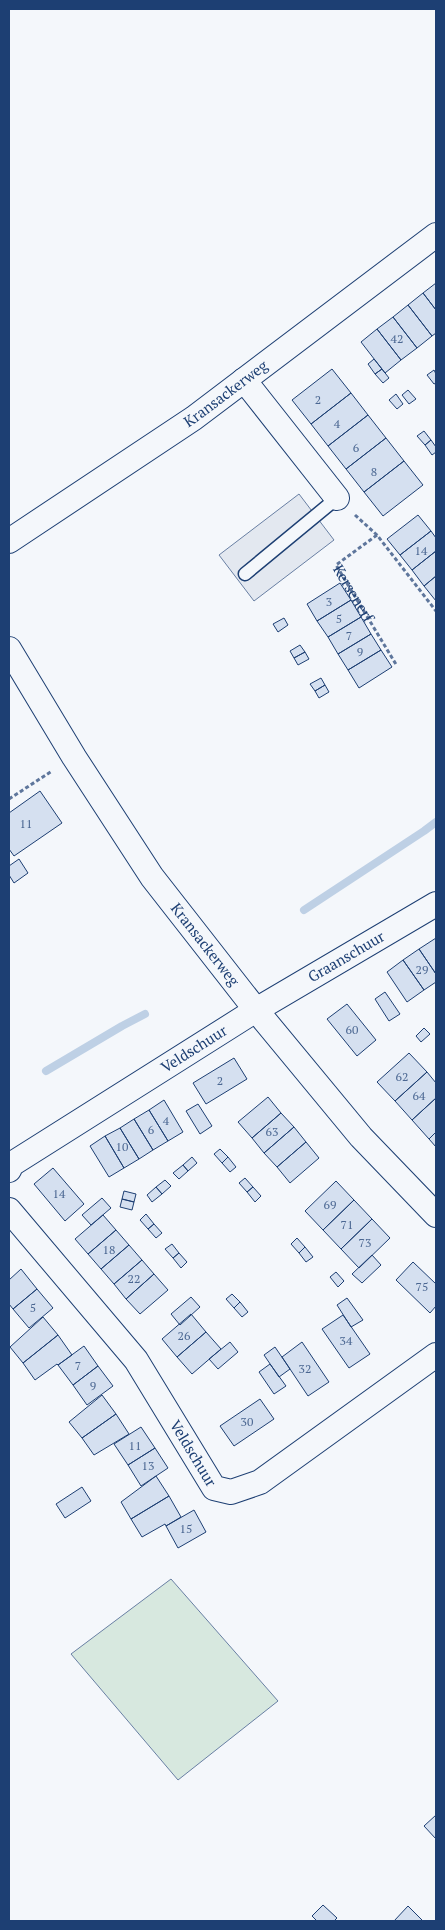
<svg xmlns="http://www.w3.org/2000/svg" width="445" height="1930" viewBox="0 0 445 1930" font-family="'PT Serif',serif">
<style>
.green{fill:#d7e8df;stroke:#687fa3}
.parking{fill:#e3e8f0;stroke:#687fa3}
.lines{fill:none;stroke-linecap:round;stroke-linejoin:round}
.stream{stroke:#bed0e5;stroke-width:8}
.building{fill:#d5e0f0;stroke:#1d3f73}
.lane-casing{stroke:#1d3f73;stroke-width:15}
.street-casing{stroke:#1d3f73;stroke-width:26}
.path{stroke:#5e769c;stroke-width:3;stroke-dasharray:4 2.5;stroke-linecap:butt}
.lane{stroke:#f4f7fb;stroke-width:12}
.street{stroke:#f4f7fb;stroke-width:24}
.labels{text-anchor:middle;stroke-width:4;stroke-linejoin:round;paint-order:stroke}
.number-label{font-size:12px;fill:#4b6792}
.street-label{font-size:15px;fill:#1d3f73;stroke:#f4f7fb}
</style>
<rect width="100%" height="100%" fill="#f4f7fb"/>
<path class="green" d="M171,1579L278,1701L178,1780L71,1654Z"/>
<path class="parking" d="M299,494L334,540L254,601L219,555Z"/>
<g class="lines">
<path class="stream" d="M304,910L424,831L436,822
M46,1071L122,1026L145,1014"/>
</g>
<path class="building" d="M436,283V310L423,293Z
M423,293L436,310V333L432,336L408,305Z
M408,305L432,336L417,348L393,317Z
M393,317L417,348L401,360L377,329Z
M377,329L401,360L385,373L361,342Z
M374,359L382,369L375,374L368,364Z
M332,369L351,393L311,424L292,400Z
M382,369L389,378L383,383L375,374Z
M434,370L436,374V383L434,384L427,375Z
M408,390L416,399L409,404L402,395Z
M351,393L368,415L328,446L311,424Z
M396,394L403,404L397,409L389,400Z
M368,415L386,438L346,469L328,446Z
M424,431L431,440L425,445L417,436Z
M386,438L404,461L364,492L346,469Z
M431,440L436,447V452L432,455L425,445Z
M404,461L423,485L383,516L364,492Z
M418,515L431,531L400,555L387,539Z
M431,531L436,538V551L412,570L400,555Z
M436,551V576L424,586L412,570Z
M436,576V601L424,586Z
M340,583L351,600L317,621L307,604Z
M351,600L361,617L328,637L317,621Z
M361,617L371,634L338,654L328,637Z
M284,618L288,625L278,632L273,624Z
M371,634L381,650L348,670L338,654Z
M300,645L305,652L294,658L290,651Z
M381,650L392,667L359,688L348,670Z
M305,652L309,659L298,665L294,658Z
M321,678L325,685L315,691L310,684Z
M325,685L329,692L319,698L315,691Z
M40,791L62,823L14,856L9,849V813Z
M19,859L28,873L14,883L9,875V866Z
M436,938V974L419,949Z
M419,949L436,974V982L424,990L403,960Z
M403,960L424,990L407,1002L387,972Z
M385,992L400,1014L389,1021L375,999Z
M347,1004L376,1040L357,1056L327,1019Z
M424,1028L430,1034L421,1042L416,1036Z
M409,1053L427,1072L395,1101L377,1082Z
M234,1058L247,1079L206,1104L193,1083Z
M427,1072L436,1083V1098L412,1120L395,1101Z
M268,1097L281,1113L252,1138L238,1122Z
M436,1098V1132L429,1139L412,1120Z
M164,1100L183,1132L168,1141L149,1110Z
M198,1104L212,1126L200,1134L186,1111Z
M149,1110L168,1141L153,1150L134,1119Z
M281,1113L294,1127L264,1153L252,1138Z
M134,1119L153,1150L139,1159L120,1128Z
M294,1127L306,1142L277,1167L264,1153Z
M120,1128L139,1159L124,1168L105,1136Z
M436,1132V1147L429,1139Z
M105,1136L124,1168L109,1177L90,1146Z
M306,1142L319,1158L290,1183L277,1167Z
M220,1149L228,1157L222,1163L214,1154Z
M192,1157L197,1163L188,1171L183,1165Z
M228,1157L236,1167L230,1172L222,1163Z
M183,1165L188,1171L179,1179L173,1173Z
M53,1168L84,1204L65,1221L34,1184Z
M245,1178L253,1187L247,1192L239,1183Z
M165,1180L171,1186L162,1194L156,1187Z
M336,1181L354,1200L323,1230L305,1211Z
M156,1187L162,1194L152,1202L147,1195Z
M253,1187L261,1196L255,1202L247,1192Z
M124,1191L136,1194L134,1202L122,1199Z
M102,1198L111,1208L91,1225L82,1215Z
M122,1199L134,1202L132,1210L120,1207Z
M354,1200L372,1219L341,1249L323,1230Z
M146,1214L154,1224L148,1229L140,1220Z
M103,1215L116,1230L88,1254L75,1239Z
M372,1219L390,1238L359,1268L341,1249Z
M154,1224L162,1233L156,1238L148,1229Z
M116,1230L129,1245L101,1269L88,1254Z
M297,1238L305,1247L299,1253L291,1244Z
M172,1244L179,1253L173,1258L165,1249Z
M129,1245L142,1260L114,1284L101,1269Z
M305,1247L313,1257L306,1262L299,1253Z
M179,1253L187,1262L181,1268L173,1258Z
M372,1255L381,1265L362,1283L352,1274Z
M142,1260L154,1274L126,1299L114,1284Z
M413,1262L436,1284V1306L430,1313L396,1280Z
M21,1269L37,1289L13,1309L9,1304V1280Z
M336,1272L344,1281L338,1287L330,1277Z
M154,1274L168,1290L140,1314L126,1299Z
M37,1289L53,1308L29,1328L13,1309Z
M232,1294L240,1302L234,1308L226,1299Z
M191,1297L200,1307L180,1325L171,1314Z
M347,1298L363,1320L351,1327L337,1305Z
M240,1302L248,1312L242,1317L234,1308Z
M191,1314L206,1332L177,1357L162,1339Z
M343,1315L370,1354L349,1368L322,1329Z
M43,1317L58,1335L23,1363L10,1347Z
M206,1332L221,1349L192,1374L177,1357Z
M58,1335L72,1355L58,1365L57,1364L35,1380L23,1363Z
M230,1342L238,1352L218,1369L209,1359Z
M302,1342L329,1382L308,1396L282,1357Z
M84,1346L98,1366L73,1385L58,1365Z
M275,1347L290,1369L279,1377L264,1355Z
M270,1364L286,1386L274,1394L259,1372Z
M98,1366L113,1386L87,1405L73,1385Z
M102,1395L116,1414L82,1438L69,1422Z
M260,1399L274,1419L234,1446L220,1426Z
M116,1414L129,1434L94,1455L82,1438Z
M141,1427L155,1448L128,1465L114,1444Z
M155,1448L168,1468L141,1486L128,1465Z
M156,1476L169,1496L131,1519L121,1502Z
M82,1487L91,1501L65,1518L56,1504Z
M169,1496L181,1517L166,1526L165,1524L142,1537L131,1519Z
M194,1510L206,1532L178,1548L166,1526Z
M436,1815V1839L424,1826Z
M323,1905L337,1918L334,1921H317L312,1916Z
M408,1906L423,1921H394Z"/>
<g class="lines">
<defs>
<path id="lane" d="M245,574L337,498"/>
<g id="street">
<path d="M244,380L337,498"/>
<path id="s2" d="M9,541L194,418L436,235"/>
<path id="s3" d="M9,649L74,757L152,877L256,1010L361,1137L436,1215"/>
<path id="s4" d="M9,1170L12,1164L256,1010L436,904"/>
<path id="s5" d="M9,1210L136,1360L214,1488L231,1492L260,1482L436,1355"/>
</g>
</defs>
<use href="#lane" class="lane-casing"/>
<use href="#street" class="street-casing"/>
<g class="path">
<path d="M355,515L377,535L436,611"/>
<path id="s1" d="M377,535L336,565L397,666"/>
<path d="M9,799L52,771"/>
</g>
<use href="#lane" class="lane"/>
<use href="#street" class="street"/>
</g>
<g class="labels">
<g class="number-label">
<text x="397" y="343">42</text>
<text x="318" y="404">2</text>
<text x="337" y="428">4</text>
<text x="356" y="452">6</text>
<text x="374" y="476">8</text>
<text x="421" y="555">14</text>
<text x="329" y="606">3</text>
<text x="339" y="623">5</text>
<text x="349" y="640">7</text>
<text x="360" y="656">9</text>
<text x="26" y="828">11</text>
<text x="422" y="974">29</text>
<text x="352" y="1034">60</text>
<text x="402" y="1081">62</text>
<text x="220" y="1085">2</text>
<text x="419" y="1100">64</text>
<text x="166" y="1125">4</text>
<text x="151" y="1134">6</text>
<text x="272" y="1136">63</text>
<text x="122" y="1151">10</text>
<text x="59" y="1198">14</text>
<text x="330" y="1209">69</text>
<text x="347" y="1229">71</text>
<text x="365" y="1247">73</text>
<text x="109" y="1254">18</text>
<text x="134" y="1283">22</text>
<text x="422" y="1291">75</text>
<text x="33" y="1312">5</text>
<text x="184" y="1340">26</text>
<text x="346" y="1345">34</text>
<text x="78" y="1370">7</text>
<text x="305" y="1373">32</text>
<text x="93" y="1390">9</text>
<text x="247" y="1426">30</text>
<text x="135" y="1450">11</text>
<text x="148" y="1470">13</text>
<text x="186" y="1533">15</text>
</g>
<g class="street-label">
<text dy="5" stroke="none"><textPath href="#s2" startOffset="262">Kransackerweg</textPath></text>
<text dy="5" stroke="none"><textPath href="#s1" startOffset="84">Kersenerf</textPath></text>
<text dy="5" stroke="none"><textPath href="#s3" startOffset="355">Kransackerweg</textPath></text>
<text dy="5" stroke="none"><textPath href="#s4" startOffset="400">Graanschuur</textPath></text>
<text dy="5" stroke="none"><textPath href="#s4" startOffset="222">Veldschuur</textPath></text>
<text dy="5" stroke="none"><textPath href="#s5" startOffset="306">Veldschuur</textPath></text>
</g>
</g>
<rect width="445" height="1930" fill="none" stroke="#1d3f73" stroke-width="20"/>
</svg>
